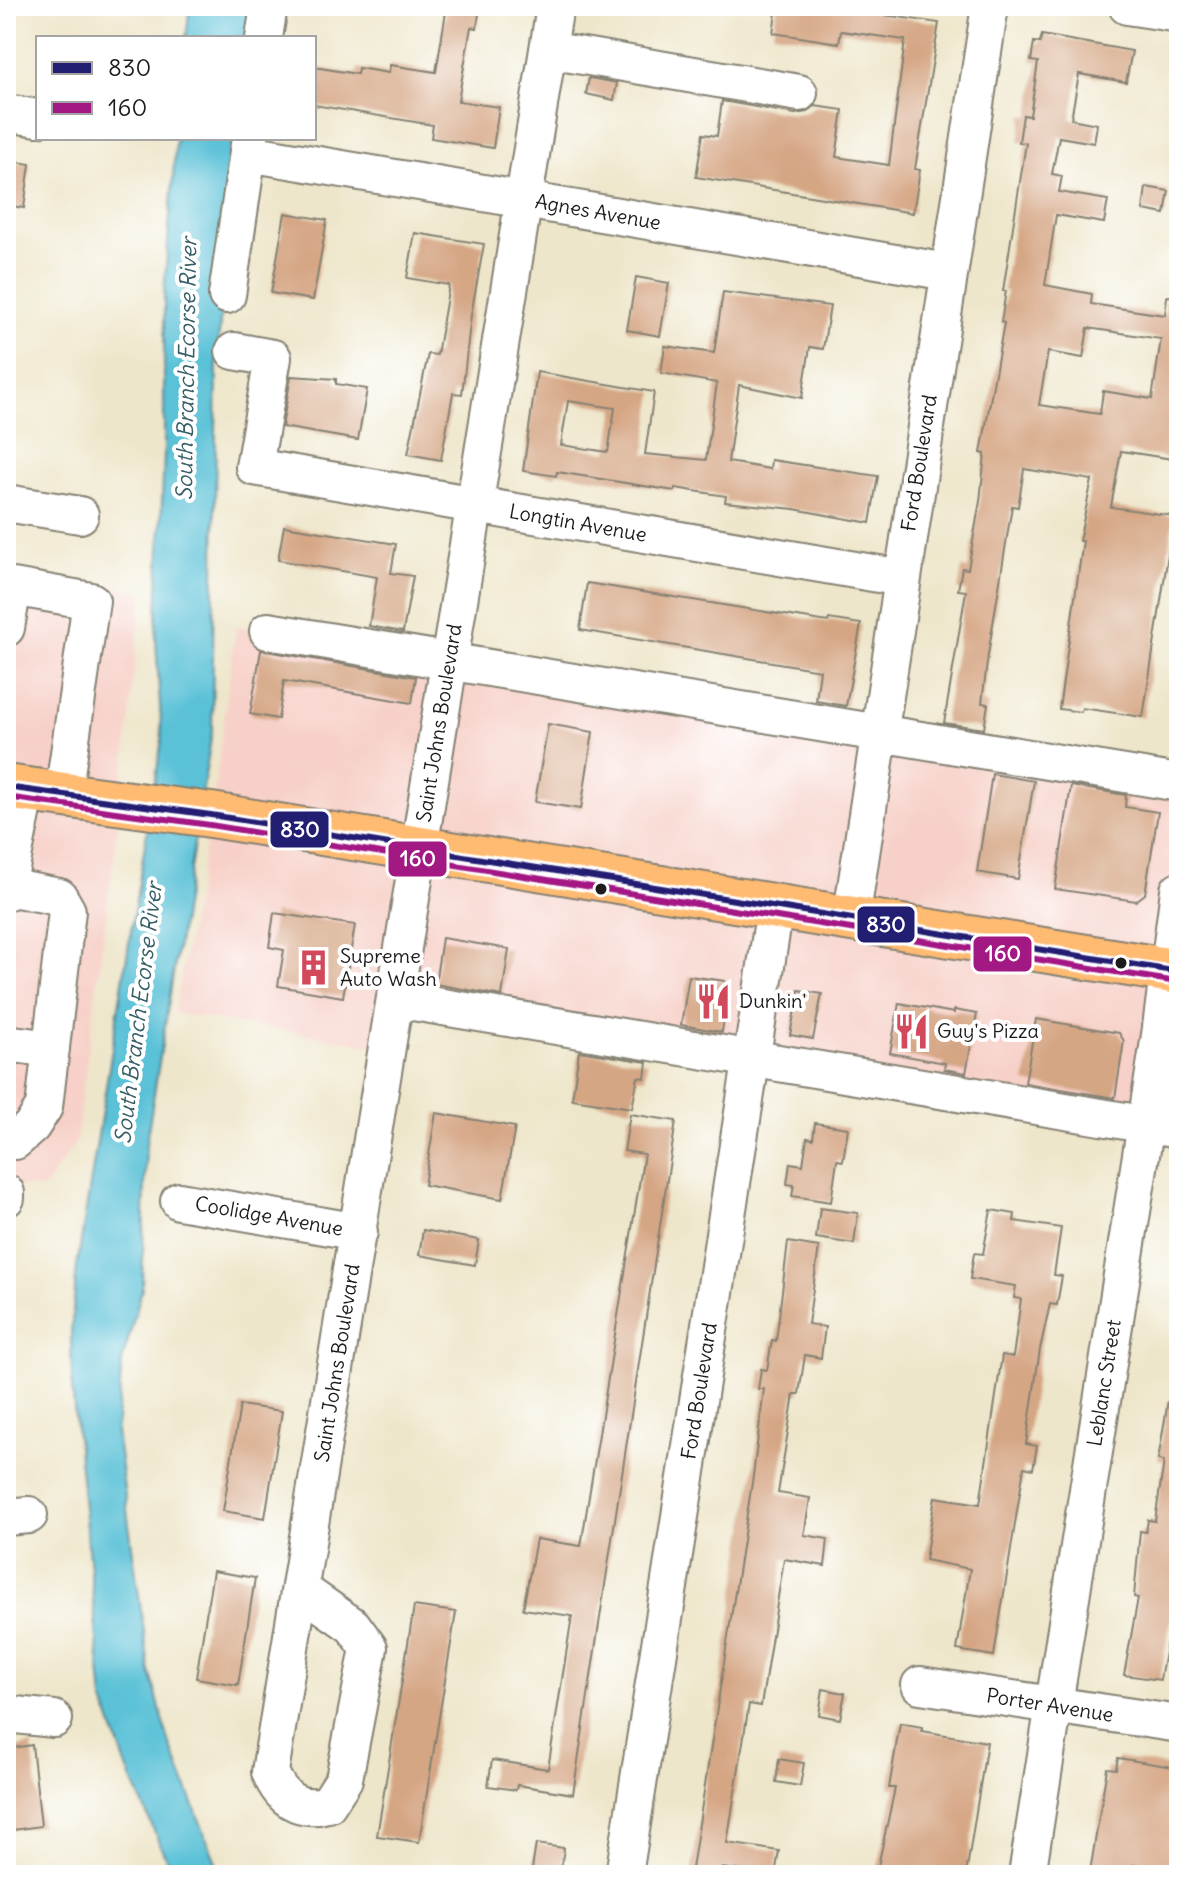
<svg xmlns="http://www.w3.org/2000/svg" width="1185" height="1881" viewBox="0 0 1185 1881" font-family="Delius,sans-serif">
<style>
.built{fill:#f7d1c9}
.water{fill:#5ac1d7;stroke:#3b6e7a;stroke-width:2}
.building{fill:#d5a684;fill-rule:evenodd}
.lines{fill:none;stroke-linecap:round;stroke-linejoin:round}
.minor-casing{stroke:#858173;stroke-width:40}
.major-casing{stroke:#858173;stroke-width:48}
.minor{stroke:#fff;stroke-width:36}
.major{stroke:#ffbb71;stroke-width:44}
.bus-1-casing{stroke:#fff;stroke-width:12}
.bus-2-casing{stroke:#fff;stroke-width:12}
.bus-1{stroke:#221e72;stroke-width:6}
.bus-2{stroke:#a31984;stroke-width:6}
.bus-dot{fill:#1c1c1c;stroke:#fff;stroke-width:3}
.labels{text-anchor:middle;stroke-width:8;stroke-linejoin:round;paint-order:stroke}
.street-label{font-size:20px;fill:#1c1c1c;stroke:#fff}
.poi-label{font-size:20px;fill:#1c1c1c;stroke:#fff;text-anchor:start}
.water-label{font-size:22px;font-style:italic;fill:#355e67;stroke:#fff}
.line-badge{stroke:#fff;stroke-width:3}
.badge-label{font-size:22px;text-anchor:middle;font-weight:bold;fill:#fff}
</style>
<rect width="100%" height="100%" fill="#fff"/>
<filter id="ink" filterUnits="userSpaceOnUse"><feTurbulence type="fractalNoise" baseFrequency=".0125" numOctaves="2"/><feDisplacementMap in="SourceGraphic" scale="16" xChannelSelector="R" yChannelSelector="G"/><feConvolveMatrix kernelMatrix="1 2 1 2 8 2 1 2 1" color-interpolation-filters="sRGB"/></filter>
<filter id="wash" filterUnits="userSpaceOnUse"><feTurbulence type="fractalNoise" baseFrequency=".006" numOctaves="4" result="noise"/><feDisplacementMap in="SourceGraphic" scale="32" xChannelSelector="R" yChannelSelector="G"/><feGaussianBlur stdDeviation="1.8" result="paint"/><feColorMatrix in="noise" values="0 0 0 0 0 0 0 0 0 0 0 0 0 0 0 0 0 1.4 0 .05"/><feComposite in="paint" operator="in"/></filter>
<g filter="url(#wash)">
<rect width="100%" height="100%" fill="#eee6ca"/>
<path class="built" d="M6,569L142,592L121,804L76,1142L43,1189L6,1184Z
M236,626L1179,783V1130L396,1000L385,1047L174,1013L211,815Z"/>
<path class="water" d="M190,6H254L250,38H186Z
M176,138H236L217,358L212,732L146,1144L142,1289L122,1362L116,1432L149,1667L169,1742L221,1875H173L127,1768L103,1699L72,1388L71,1334L77,1266L162,739L156,640L164,454V294Z"/>
<g id="blocks">
<path class="building" d="M447,6H480L477,28L471,27L458,101L499,107L493,148L431,138L433,125L314,105V67L357,74L358,68L389,73L390,65L436,72Z
M777,6H885L884,15L939,23L915,169L920,170L913,213L696,177L703,134L717,136L722,101L795,114L807,112L815,106L843,110L836,157L889,165L905,40L841,31L839,43L773,33Z
M1042,35L1132,51L1126,82L1079,74L1071,119L1097,124L1094,143L1059,137L1052,174L1062,176L1059,192L1108,200L1104,223L1056,215L1045,285L1092,294L1091,304L1165,315L1167,296L1179,297V460L1121,451L1111,507L1174,516L1143,717L1082,708L1081,712L1059,709L1083,541H1079L1092,480L1024,469L1018,507L1012,506L988,655L982,703L988,704L984,729L944,723L966,591L958,590L962,568L968,569L980,501L985,454L981,453L1004,323L1001,322L1006,291H1003L1026,143L1019,142L1023,115L1030,116L1038,62L1031,61L1034,42L1040,43ZM1088,328L1161,339L1152,399L1103,391L1100,414L1039,405L1048,352L1083,358Z
M589,78L617,83L614,100L586,94Z
M6,160L30,164L24,208L6,205Z
M1146,187L1169,191L1165,214L1143,210Z
M285,213L327,220L313,300L271,293Z
M415,233L484,244L471,315L462,394L453,393L441,460L408,454L428,354L437,355L449,285L407,278Z
M636,277L669,283L660,336L627,330Z
M723,292L830,306L823,349L810,347L802,398L739,385L728,462L770,469L771,460L878,476L870,523L794,509L725,502L726,496L675,488V491L557,472L556,476L523,471L537,372L654,392L645,454L706,460L717,383L661,373L665,346L714,353ZM568,401L615,408L608,452L561,445Z
M291,376L336,379V384L367,389L358,440L282,427Z
M284,526L396,544L391,573L413,576L403,632L369,626L377,577L278,560Z
M587,583L828,622L829,619L861,624L846,706L816,701L820,670L580,630Z
M261,650L416,677L412,703L284,681L278,719L250,714Z
M548,724L593,732L581,809L535,802Z
M992,774L1034,781L1018,879L977,872Z
M1071,786L1126,795L1125,807L1158,812L1145,894L1136,901L1055,889Z
M274,913L355,925L343,997L278,986L284,950L269,947Z
M442,938L509,949L502,996L435,984Z
M689,976L725,981L729,988L722,1032L681,1025Z
M799,990L822,994L813,1039L790,1035Z
M899,1003L954,1013V1010L977,1014L966,1073L944,1069L945,1063L890,1053Z
M1036,1019L1119,1033L1124,1041L1115,1098L1025,1083Z
M579,1051L647,1062L645,1078L638,1077L632,1108L572,1099Z
M436,1113L515,1127L502,1199L424,1185Z
M630,1114L676,1121L573,1794L517,1785L516,1790L488,1786L492,1760L548,1769L572,1616L523,1609L536,1539L581,1546L644,1154L624,1151Z
M815,1123L848,1128L843,1161L837,1160L831,1202L792,1196L794,1185L787,1184L790,1163L803,1165L807,1138L813,1139Z
M820,1208L858,1213L854,1244L816,1238Z
M991,1210L1015,1214L1014,1221L1061,1228L1054,1275L1062,1276L1057,1305L1050,1304L1040,1349L1026,1444L1037,1446L1033,1469L1024,1467L994,1656L957,1650L970,1569L925,1560L935,1497L980,1504L1002,1355L1013,1357L1021,1299L1014,1298L1016,1286L970,1279L974,1253L983,1254Z
M423,1230L479,1240L475,1265L419,1255Z
M788,1242L819,1247L808,1324L825,1327L821,1358L805,1355L799,1394H794L778,1493L810,1498L804,1535L828,1539L825,1566L784,1559L761,1706L749,1704L727,1843L779,1851L775,1875L723,1868L722,1875H691L753,1476L764,1389H758L761,1369L767,1370L772,1340L776,1341Z
M1168,1401H1179V1604L1174,1603L1160,1680L1124,1675L1138,1598L1134,1597L1140,1531L1146,1532L1148,1520L1155,1521L1164,1461L1158,1460Z
M240,1405L282,1411L265,1518L223,1511Z
M213,1571L255,1578L238,1685L196,1678Z
M414,1606L456,1612L419,1842L377,1836Z
M823,1689L845,1693L840,1719L819,1715Z
M900,1723L922,1727V1731L987,1742L966,1875H876L895,1788H889Z
M32,1745L41,1826L6,1831V1749Z
M1118,1758L1179,1768V1873L1133,1865L1131,1875L1090,1872L1107,1768L1116,1769Z
M779,1759L804,1763L800,1786L776,1782Z
M536,1844L564,1848L560,1875H531Z"/>
</g>
</g>
<g filter="url(#ink)">
<use href="#blocks" fill-opacity="0" stroke="#858173" stroke-width="2"/>
<g class="lines">
<defs>
<path id="minor" d="M1127,6L1179,14
M264,38L269,6
M548,50L799,93
M6,113L38,118
M248,153L948,272
M227,295L250,138
M234,351L273,358L254,467L902,578
M6,503L80,515
M6,628L13,587L91,601L63,795
M268,631L1179,783
M6,892L27,790
M851,920L990,6
M395,999L1179,1130
M6,1043L51,1049
M6,1141H15L32,1126L44,1107L67,911L59,897L7,887
M6,1193V1198
M179,1201L359,1232
M6,1517L29,1515
M300,1589L353,1626L369,1648L344,1779L328,1804C299,1812 281,1799 270,1772L555,6
M920,1685L1179,1724
M6,1714L54,1719
M624,1875L775,908
M1027,1875L1160,1035L1179,890"/>
<path id="major" d="M6,787L211,815L1179,972"/>
</defs>
<use href="#minor" class="minor-casing"/>
<use href="#major" class="major-casing"/>
<use href="#minor" class="minor"/>
<use href="#major" class="major"/>
<defs>
<path id="bus-1" d="M6,787L211,815L1179,972"/>
<path id="bus-2" d="M6,797L210,825L1177,982"/>
</defs>
<use href="#bus-1" class="bus-1-casing"/>
<use href="#bus-2" class="bus-2-casing"/>
<use href="#bus-1" class="bus-1"/>
<use href="#bus-2" class="bus-2"/>
</g>
</g>
<defs>
<symbol id="building-bare" viewBox="-9 -9 18 18"><path d="M-4-6H4V6H1V3H-1V6H-4ZM-2.5-4.3h1.7v1.8h-1.7ZM.8-4.3h1.7v1.8H.8ZM-2.5-1h1.7V.8h-1.7ZM.8-1h1.7V.8H.8Z" fill="#d1495b" stroke="#fff" stroke-width="2.5" paint-order="stroke"/></symbol>
<symbol id="restaurant-bare" viewBox="-9 -9 18 18"><path d="M-5-6h1v4h1v-4h1v4h1v-4h1v5L-1.5 .5V6h-2V.5L-5-1ZM5-6V6H3V1.5H1.5Q1.5-4 5-6Z" fill="#d1495b" stroke="#fff" stroke-width="2.5" paint-order="stroke"/></symbol>
</defs>
<g fill-rule="evenodd">
<use href="#building-bare" x="288" y="942" width="51" height="51"/>
<use href="#restaurant-bare" x="688" y="976" width="51" height="51"/>
<use href="#restaurant-bare" x="886" y="1006" width="51" height="51"/>
</g>
<g class="bus-dot">
<circle cx="601" cy="889" r="7"/>
<circle cx="1121" cy="963" r="7"/>
</g>
<g class="labels">
<g class="street-label">
<text transform="translate(598 212) rotate(10)" y="7">Agnes Avenue</text>
<text transform="translate(919 463) rotate(-81)" y="7">Ford Boulevard</text>
<text transform="translate(578 523) rotate(10)" y="7">Longtin Avenue</text>
<text transform="translate(439 723) rotate(-81)" y="7">Saint Johns Boulevard</text>
<text transform="translate(269 1216) rotate(10)" y="7">Coolidge Avenue</text>
<text transform="translate(337 1363) rotate(-81)" y="7">Saint Johns Boulevard</text>
<text transform="translate(1104 1383) rotate(-81)" y="7">Leblanc Street</text>
<text transform="translate(699 1391) rotate(-81)" y="7">Ford Boulevard</text>
<text transform="translate(1050 1705) rotate(9)" y="7">Porter Avenue</text>
</g>
<g class="poi-label">
<text x="340" y="963">Supreme<tspan x="340" dy="23">Auto Wash</tspan></text>
<text x="739" y="1008">Dunkin'</text>
<text x="937" y="1038">Guy's Pizza</text>
</g>
<g class="water-label">
<text transform="translate(186 369) rotate(-89)" y="8">South Branch Ecorse River</text>
<text transform="translate(138 1013) rotate(-83)" y="8">South Branch Ecorse River</text>
</g>
</g>
<g class="line-badge">
<rect x="269" y="810" width="61" height="39" rx="8" fill="#221e72"/>
<rect x="387" y="840" width="61" height="38" rx="8" fill="#a31984"/>
<rect x="856" y="905" width="60" height="39" rx="8" fill="#221e72"/>
<rect x="972" y="935" width="61" height="38" rx="8" fill="#a31984"/>
</g>
<g class="badge-label">
<text x="300" y="837">830</text>
<text x="418" y="866">160</text>
<text x="886" y="932">830</text>
<text x="1003" y="961">160</text>
</g>
<rect width="1185" height="1881" fill="none" stroke="#fff" stroke-width="32"/>
<rect x="36" y="36" width="280" height="104" fill="#ffffff" stroke="#a4a4a4" stroke-width="2"/>
<rect x="52" y="62" width="40" height="12" fill="#221e72" stroke="#a4a4a4" stroke-width="2"/>
<text x="108" y="76" font-size="24" fill="#1c1c1c">830</text>
<rect x="52" y="102" width="40" height="12" fill="#a31984" stroke="#a4a4a4" stroke-width="2"/>
<text x="108" y="116" font-size="24" fill="#1c1c1c">160</text>
</svg>
